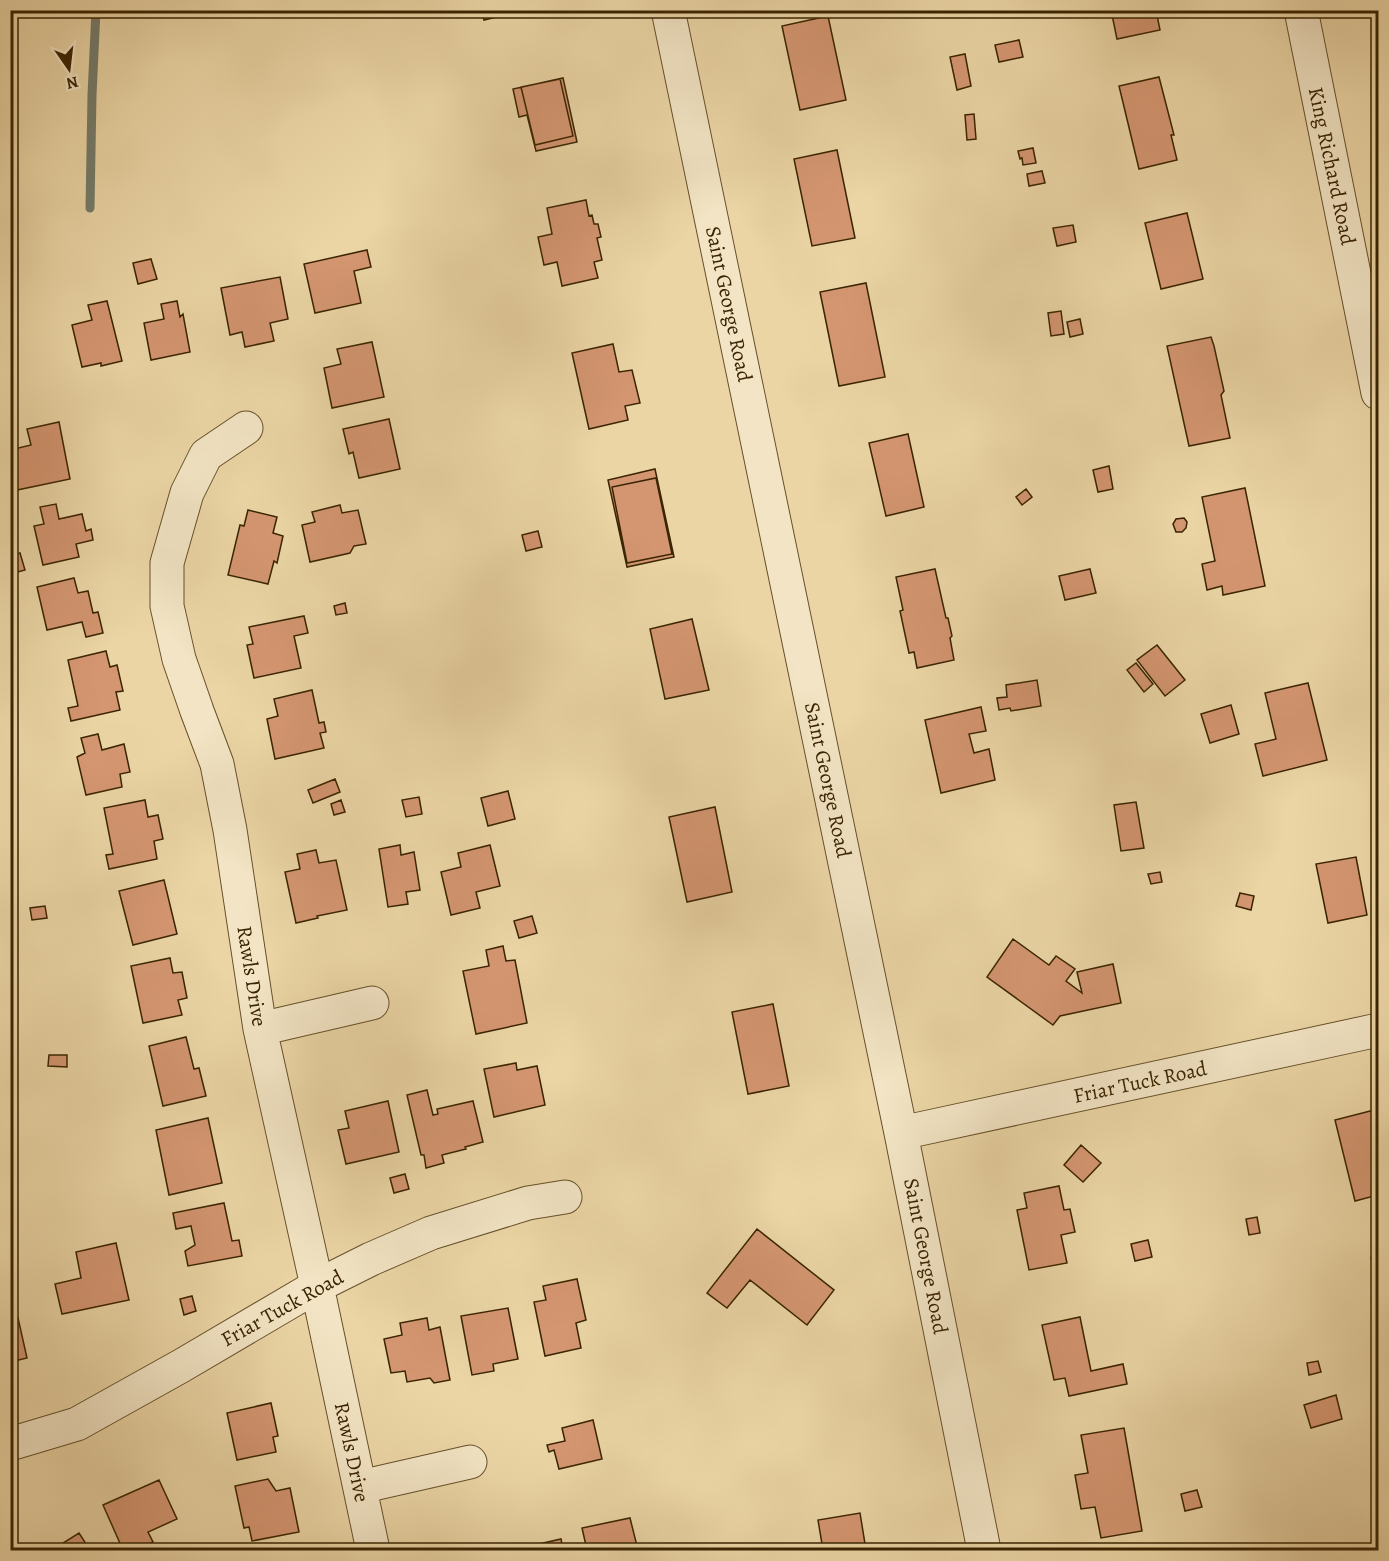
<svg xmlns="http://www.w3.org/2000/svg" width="1389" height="1561" viewBox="0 0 1389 1561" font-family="Alegreya,serif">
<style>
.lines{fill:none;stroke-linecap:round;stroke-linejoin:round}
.stream{stroke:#757c6b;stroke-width:9}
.building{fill:#d49671;stroke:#3a2401;stroke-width:1.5}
.minor-casing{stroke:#66502a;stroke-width:35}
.minor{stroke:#f2e4c4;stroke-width:33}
.labels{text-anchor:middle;stroke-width:5;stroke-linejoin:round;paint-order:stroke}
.street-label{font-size:21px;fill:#3a2401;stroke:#f2e4c4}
</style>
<rect width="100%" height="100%" fill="#ebd5a5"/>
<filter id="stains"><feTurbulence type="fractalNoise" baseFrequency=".00333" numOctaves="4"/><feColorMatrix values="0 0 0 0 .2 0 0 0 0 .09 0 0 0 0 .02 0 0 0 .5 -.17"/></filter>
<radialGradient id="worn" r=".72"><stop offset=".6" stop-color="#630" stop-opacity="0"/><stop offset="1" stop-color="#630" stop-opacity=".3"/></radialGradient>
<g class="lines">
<path class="stream" d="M90,208L92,95L96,10"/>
</g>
<path class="building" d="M481,10H520L521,11L484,20Z
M1111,10H1156L1160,30L1117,39Z
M828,16L846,100L800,110L782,26Z
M1019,40L1023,57L999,62L995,45Z
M965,54L971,86L957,90L950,57Z
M1159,77L1174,135H1171L1177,160L1139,169L1119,86Z
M563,78L577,142L536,151L527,115L519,117L513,89Z
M560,79L573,136L535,145L521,87Z
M974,114L976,139L967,140L965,115Z
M1033,148L1036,163L1023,165L1022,158L1020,159L1018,151Z
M837,150L855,238L812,246L794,159Z
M1042,171L1045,183L1029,186L1027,174Z
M586,200L589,216L592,215L594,224H598L601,237L597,238L602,260L594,262L598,278L562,286L557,262L544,265L538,237L552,234L547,208Z
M1187,213L1203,279L1161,289L1145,223Z
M1073,225L1076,242L1057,246L1053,228Z
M367,250L371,267L354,271L361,303L315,313L304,264Z
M151,259L157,279L138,284L133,263Z
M280,277L288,319L270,323L274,341L245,347L242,332L230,335L221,288Z
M866,283L885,377L839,386L820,292Z
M107,301L122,361L101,366V363L82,367L72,325L92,320L88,305Z
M177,301L180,317L183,314L190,352L151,360L144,323L164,319L161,304Z
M1061,311L1064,334L1051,336L1048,313Z
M1080,319L1083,334L1070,337L1067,322Z
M1211,337L1214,346L1224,391L1221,395L1230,438L1189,446L1167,346Z
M372,342L384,397L332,408L324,368L341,364L337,349Z
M613,344L619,372L632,370L640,403L625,406L628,420L589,429L572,353Z
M389,419L400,469L359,478L353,452L349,454L343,429Z
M59,422L70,479L17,490L10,462V450L31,445L27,429Z
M908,434L924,507L886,516L869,443Z
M1109,466L1113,489L1098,492L1093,470Z
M655,469L674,557L627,567L608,480Z
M656,478L672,554L627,563L612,487Z
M1245,488L1265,586L1223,595L1222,586L1207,590L1202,564L1215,561L1202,497Z
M1026,489L1032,497L1022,505L1016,497Z
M56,504L59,519L82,514L86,531L91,529L93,540L76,544L79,557L43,565L34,526L44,524L40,507Z
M340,505L342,513L358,510L366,544L354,546L350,553L310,562L302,525L315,522L312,512Z
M248,510L277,517L273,533L283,536L277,563L274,561L268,584L228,575L240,525L244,526Z
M1184,518L1187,522L1186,528L1182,532H1176L1173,524L1176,519Z
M538,531L542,547L526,551L522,535Z
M20,553L25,570L10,574V556Z
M935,569L946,618H948L952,636L950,638L954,660L917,668L914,652L909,653L900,611L903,610L896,577Z
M1090,569L1096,593L1065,600L1059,576Z
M74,578L78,593L88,591L93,613L98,612L103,633L86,637L82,622L47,630L37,587Z
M345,603L347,613L336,615L334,606Z
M304,616L308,633L294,636L301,668L254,678L247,645L253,644L249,627Z
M692,619L709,690L665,699L650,629Z
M1157,645L1185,680L1165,696L1137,660Z
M106,651L110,667L117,665L123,691L116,692L120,710L71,721L68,708L78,706L68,660Z
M1136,663L1153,684L1144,692L1127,670Z
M1037,680L1041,706L1011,711L1010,708L999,710L997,698L1007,697L1006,685Z
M1308,683L1327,760L1263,776L1255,744L1276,739L1265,693Z
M312,690L319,723L324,722L326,732L320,733L324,748L275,759L267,719L278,716L274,699Z
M1231,705L1239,734L1210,743L1201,714Z
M981,707L986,731L969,734L974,753L989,749L995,780L941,793L925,720Z
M98,734L102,750L124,744L130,772L120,774L122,787L86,795L77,757L85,753L81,738Z
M335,779L340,792L313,803L308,790Z
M508,791L515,819L488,826L481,798Z
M419,797L422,814L406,817L402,800Z
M145,800L148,817L158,815L163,839L154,841L157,859L109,869L106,855L113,854L104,808Z
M341,800L345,812L334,815L331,804Z
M1136,802L1144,848L1121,851L1114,805Z
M715,807L732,892L687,902L669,817Z
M400,845L401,855L414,852L420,890L406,892L408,904L388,907L379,849Z
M490,845L500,886L476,892L480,908L451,915L441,872L461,867L458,853Z
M316,850L319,863L336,860L347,910L317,916L318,918L296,923L285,872L300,869L297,854Z
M1356,857L1367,915L1328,923L1316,864Z
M1160,872L1162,882L1151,884L1148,874Z
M164,880L177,934L133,945L119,891Z
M1240,893L1254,896L1251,910L1236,906Z
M45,906L47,918L32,920L30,908Z
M532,916L537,933L519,938L514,921Z
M1013,939L1049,965L1056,956L1075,969L1066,981L1082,993L1077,972L1113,964L1121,1003L1060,1016L1053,1025L987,977Z
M503,946L506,961L515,960L527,1023L476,1034L463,971L489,966L486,950Z
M170,958L173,973L182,972L187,998L178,1000L182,1015L143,1023L131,966Z
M773,1004L789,1086L748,1094L732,1012Z
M186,1037L194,1069L199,1068L206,1096L163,1106L149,1046Z
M49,1055H67V1067L48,1066Z
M516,1063L517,1070L537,1066L545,1105L494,1117L484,1069Z
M427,1090L433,1115L438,1114L437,1109L473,1101L483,1142L465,1147L466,1149L442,1155L444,1163L426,1168L424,1155H421L407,1095Z
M388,1101L399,1152L346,1164L338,1130L349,1128L345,1111Z
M1378,1109V1195L1355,1201L1335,1120Z
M208,1118L222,1183L169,1195L156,1130Z
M1081,1145L1101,1163L1083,1182L1064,1165Z
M405,1174L409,1189L394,1193L390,1178Z
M1059,1186L1064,1210L1070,1209L1075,1232L1061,1235L1067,1263L1029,1270L1017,1210L1027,1208L1024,1193Z
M224,1203L232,1241L239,1240L242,1256L188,1266L185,1251L195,1245L191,1226L176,1229L173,1213Z
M1257,1217L1260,1233L1249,1235L1246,1219Z
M757,1229L834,1290L807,1325L750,1280L727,1308L707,1293Z
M1148,1240L1152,1257L1135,1261L1131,1244Z
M116,1243L129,1300L62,1314L55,1284L81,1278L76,1252Z
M1378,1257V1293L1371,1258Z
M577,1279L586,1320L576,1323L581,1348L545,1356L534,1302L546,1300L543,1286Z
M192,1296L196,1311L184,1315L180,1299Z
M508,1308L518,1359L493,1364L494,1371L472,1375L461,1316Z
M1080,1317L1091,1371L1123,1364L1127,1384L1069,1396L1065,1378L1054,1380L1042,1325Z
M18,1318L27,1358L10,1362V1320Z
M427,1318L429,1330L440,1327L450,1380L434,1383L430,1378L407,1382L405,1371L391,1373L384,1339L402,1335L400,1323Z
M1318,1361L1321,1372L1309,1375L1307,1363Z
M1336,1395L1342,1419L1311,1428L1304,1405Z
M271,1403L278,1436L273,1437L276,1452L237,1460L227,1413Z
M593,1420L602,1459L559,1469L554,1450L549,1452L547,1445L565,1441L562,1428Z
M1124,1428L1142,1531L1101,1538L1095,1507L1081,1509L1075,1475L1088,1473L1081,1435Z
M268,1479L276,1491L290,1488L299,1532L252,1541L249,1527L244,1528L235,1486Z
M159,1480L177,1519L148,1532L153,1542L135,1550H123L103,1505Z
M1197,1490L1202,1507L1185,1511L1181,1494Z
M860,1513L866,1550H823L818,1520Z
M630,1518L638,1550H587L582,1528Z
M79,1533L90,1550H52Z
M561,1539L563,1550H518L517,1549Z"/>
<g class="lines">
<defs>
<path id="minor" d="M668,10L901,1133L984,1550
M1301,10L1378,393
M246,428L206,455L187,493L167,563V606L179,659L197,711L217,764L230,830L260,1029L317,1286L373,1550
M260,1029L372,1003
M901,1133L1378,1030
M10,1444L77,1424L181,1366L317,1286L371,1259L431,1233L528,1203L565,1197
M360,1487L470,1462"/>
</defs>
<use href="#minor" class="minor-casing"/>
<use href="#minor" class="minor"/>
</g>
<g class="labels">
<g class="street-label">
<text transform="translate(1332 166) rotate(78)" y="7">King Richard Road</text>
<text transform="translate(729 304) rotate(78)" y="7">Saint George Road</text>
<text transform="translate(828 780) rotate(78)" y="7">Saint George Road</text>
<text transform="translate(252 976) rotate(81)" y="7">Rawls Drive</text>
<text transform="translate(1140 1082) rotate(-12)" y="7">Friar Tuck Road</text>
<text transform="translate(926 1256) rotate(79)" y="7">Saint George Road</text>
<text transform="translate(282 1308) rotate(-29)" y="7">Friar Tuck Road</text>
<text transform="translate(352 1452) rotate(78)" y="7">Rawls Drive</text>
</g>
</g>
<rect width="1389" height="1561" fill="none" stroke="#ebd5a5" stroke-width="36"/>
<rect x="12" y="12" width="1365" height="1537" fill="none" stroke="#3a2401" stroke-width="3"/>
<rect x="18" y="18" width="1353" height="1525" fill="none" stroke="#3a2401" stroke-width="1.5"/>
<g transform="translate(69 69) rotate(166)" stroke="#f2e4c4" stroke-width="4.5" paint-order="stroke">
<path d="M0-4.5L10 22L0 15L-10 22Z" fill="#3a2401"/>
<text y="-9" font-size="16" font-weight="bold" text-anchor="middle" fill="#3a2401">N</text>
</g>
<rect width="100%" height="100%" filter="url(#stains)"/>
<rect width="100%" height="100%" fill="url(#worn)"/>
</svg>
